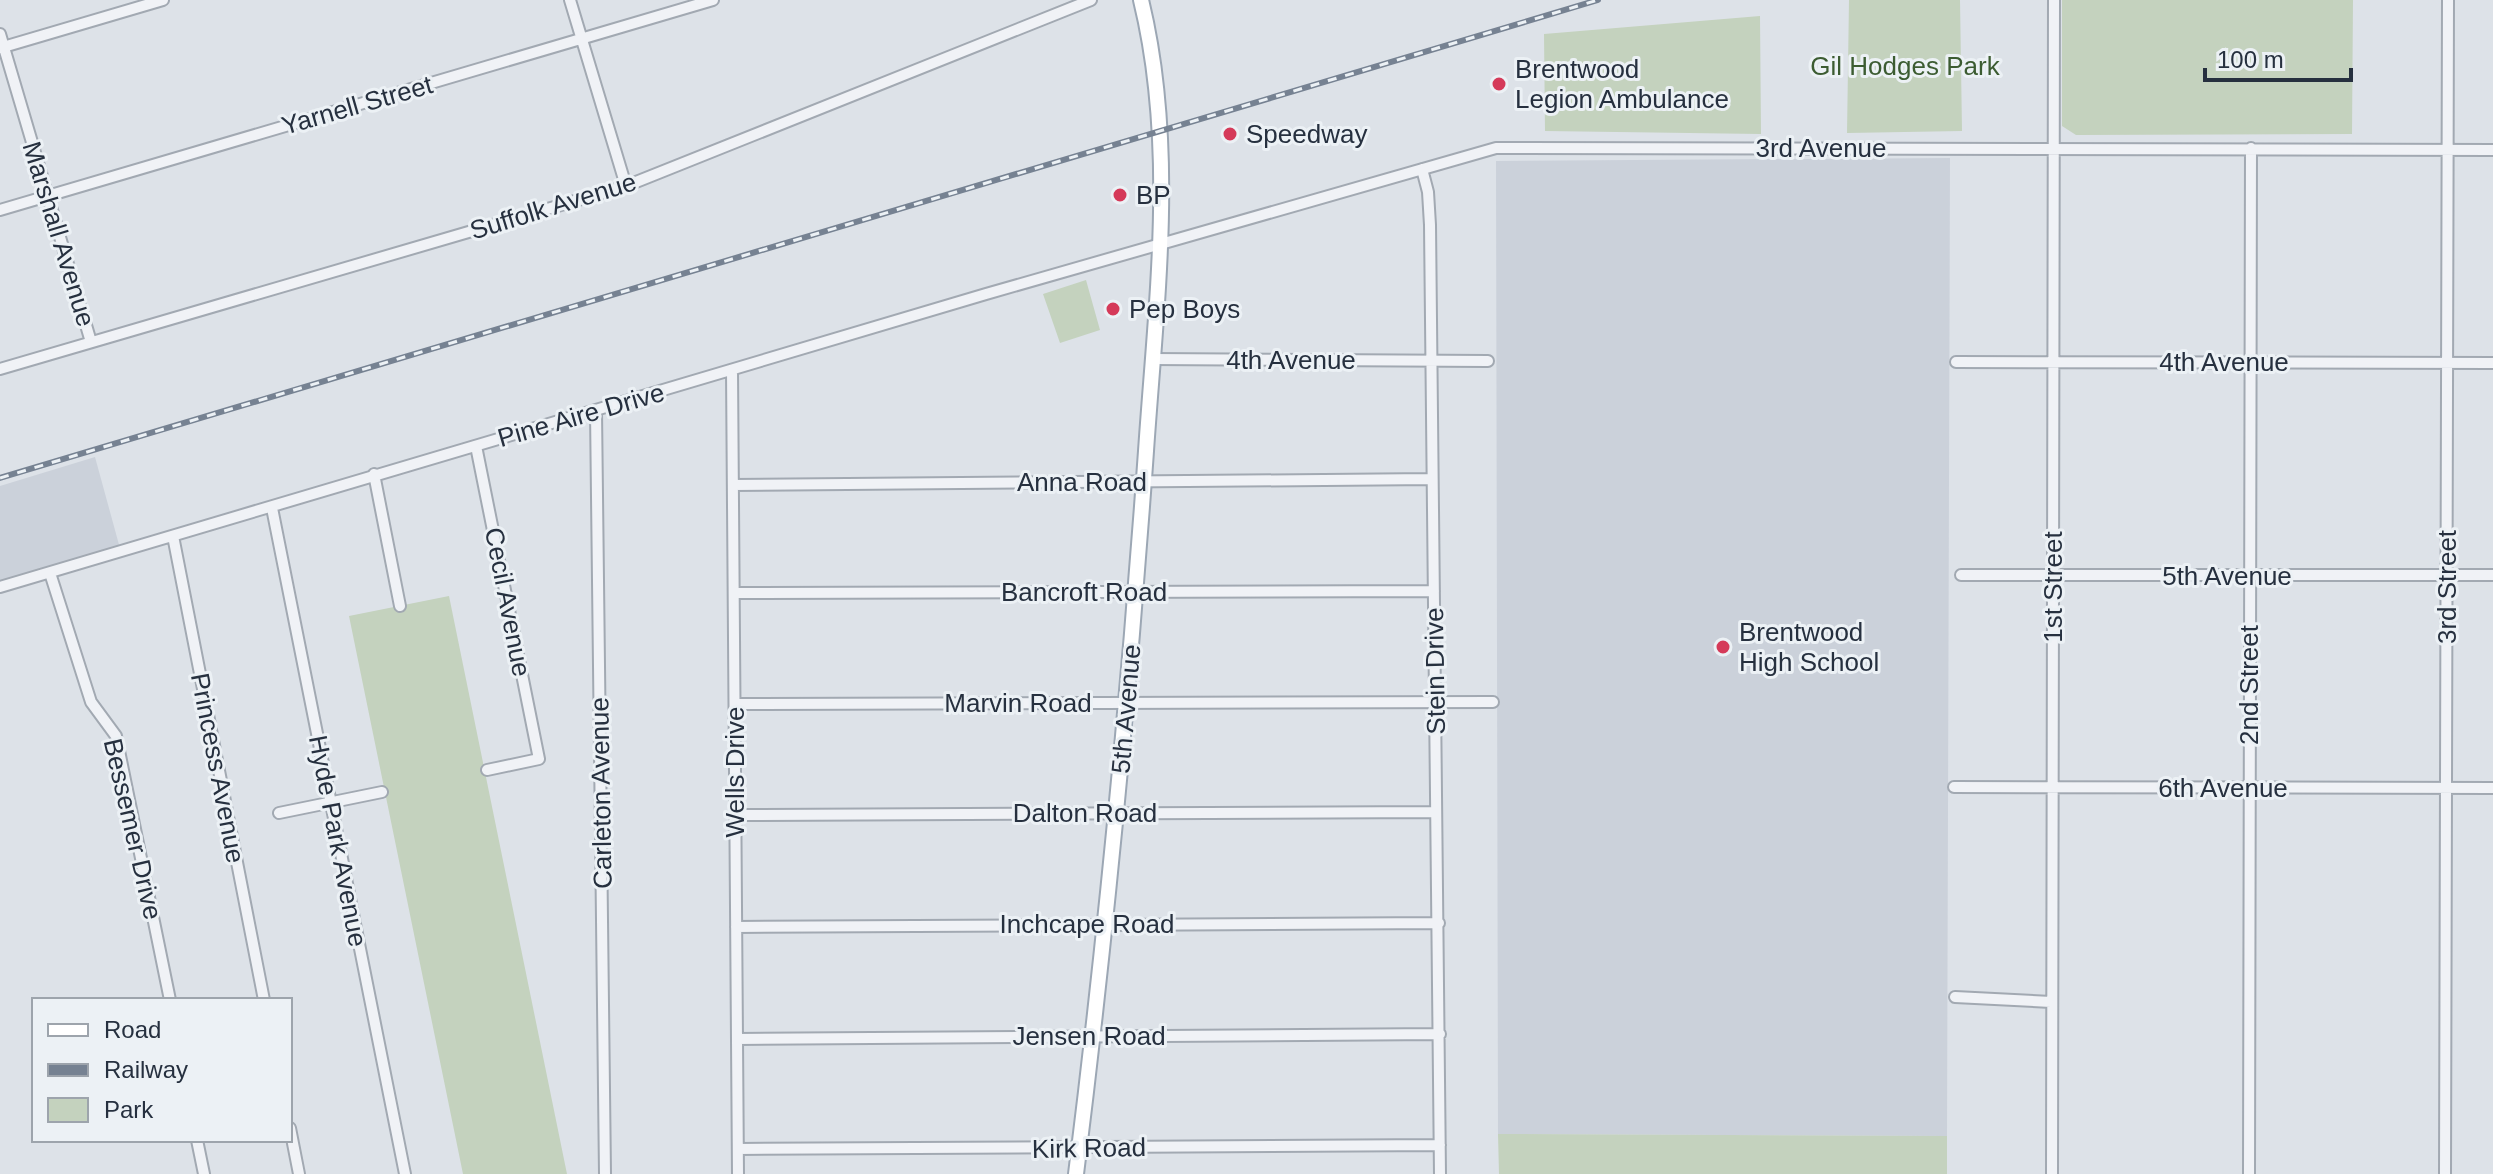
<svg xmlns="http://www.w3.org/2000/svg" width="2493" height="1174" viewBox="0 0 2493 1174" font-family="Arial,sans-serif">
<style>
.built{fill:#cbd1da}
.green{fill:#c4d2be}
.lines{fill:none;stroke-linecap:round;stroke-linejoin:round}
.minor-casing{stroke:#a2a9b2;stroke-width:14}
.major-casing{stroke:#9ca7b4;stroke-width:18}
.minor{stroke:#f0f2f6;stroke-width:10}
.major{stroke:#fff;stroke-width:14}
.rail-casing{stroke:#768292;stroke-width:6}
.rail{stroke:#ecf1f5;stroke-width:3;stroke-dasharray:9;stroke-linecap:butt}
.poi-dot{fill:#d53a59;stroke:#ecf1f5;stroke-width:3}
.labels{text-anchor:middle;stroke-width:6;stroke-linejoin:round;paint-order:stroke}
.park-label{font-size:26px;fill:#3c5c32;stroke:#ecf1f5}
.poi-label{font-size:26px;fill:#26303f;stroke:#ecf1f5;text-anchor:start}
.street-label{font-size:26px;fill:#26303f;stroke:#ecf1f5}
</style>
<rect width="100%" height="100%" fill="#dde2e8"/>
<path class="built" d="M1950,158L1947,1136L1498,1134L1496,161Z
M95,457L121,552L0,588V486Z"/>
<path class="green" d="M1849,0H1960L1962,131L1847,133Z
M2062,0H2353L2352,134L2076,135L2062,126Z
M1760,16L1761,134L1545,131L1544,34Z
M1086,280L1100,330L1060,343L1043,294Z
M449,596L567,1174H463L349,616Z
M1498,1134L1947,1136V1174H1499Z"/>
<g class="lines">
<defs>
<path id="minor" d="M570,0L626,186
M0,34L91,342
M0,48L163,0
M1422,169L1428,192L1430,225L1440,1174
M0,210L713,0
M1152,359L1488,361
M1956,362L2493,363
M0,369L626,186L1091,0
M732,370L738,1174
M596,411L605,1174
M476,446L539,759L487,770
M374,474L400,606
M733,485L1432,479
M272,508L405,1174
M173,536L264,1000
M50,573L91,702L116,736L170,1000
M1961,575H2493
M0,587L986,294L1496,148L2493,150
M734,593L1434,591
M735,704L1493,702
M1954,787L2493,788
M279,813L382,792
M735,815L1436,812
M736,927L1439,923
M1955,997L2051,1002
M737,1039L1440,1034
M290,1128L299,1174
M197,1140L204,1174
M738,1149L1440,1145
M2052,1174L2054,0
M2249,1174L2251,148
M2445,1174L2448,0"/>
<path id="major" d="M1076,1174C1106,934 1129,693 1146,451C1156,303 1177,147 1141,0"/>
</defs>
<use href="#minor" class="minor-casing"/>
<use href="#major" class="major-casing"/>
<use href="#minor" class="minor"/>
<use href="#major" class="major"/>
<defs>
<path id="rail" d="M0,478L1598,0"/>
</defs>
<use href="#rail" class="rail-casing"/>
<use href="#rail" class="rail"/>
</g>
<g class="poi-dot">
<circle cx="1499" cy="84" r="8"/>
<circle cx="1230" cy="134" r="8"/>
<circle cx="1120" cy="195" r="8"/>
<circle cx="1113" cy="309" r="8"/>
<circle cx="1723" cy="647" r="8"/>
</g>
<g class="labels">
<g class="park-label">
<text x="1905" y="75">Gil Hodges Park</text>
</g>
<g class="poi-label">
<text x="1515" y="78">Brentwood<tspan x="1515" dy="30">Legion Ambulance</tspan></text>
<text x="1246" y="143">Speedway</text>
<text x="1136" y="204">BP</text>
<text x="1129" y="318">Pep Boys</text>
<text x="1739" y="641">Brentwood<tspan x="1739" dy="30">High School</tspan></text>
</g>
<g class="street-label">
<text transform="translate(357 105) rotate(-16)" y="9">Yarnell Street</text>
<text x="1821" y="157">3rd Avenue</text>
<text transform="translate(553 206) rotate(-17)" y="9">Suffolk Avenue</text>
<text transform="translate(59 234) rotate(73)" y="9">Marshall Avenue</text>
<text x="1291" y="369">4th Avenue</text>
<text x="2224" y="371">4th Avenue</text>
<text transform="translate(581 415) rotate(-16)" y="9">Pine Aire Drive</text>
<text x="1082" y="491">Anna Road</text>
<text x="2227" y="585">5th Avenue</text>
<text transform="translate(2053 587) rotate(-90)" y="9">1st Street</text>
<text transform="translate(2447 587) rotate(-90)" y="9">3rd Street</text>
<text x="1084" y="601">Bancroft Road</text>
<text transform="translate(508 602) rotate(79)" y="9">Cecil Avenue</text>
<text transform="translate(1435 671) rotate(-91)" y="9">Stein Drive</text>
<text transform="translate(2249 685) rotate(-90)" y="9">2nd Street</text>
<text x="1018" y="712">Marvin Road</text>
<text transform="translate(1126 709) rotate(-85)" y="9">5th Avenue</text>
<text transform="translate(218 768) rotate(79)" y="9">Princess Avenue</text>
<text transform="translate(735 772) rotate(-90)" y="9">Wells Drive</text>
<text x="2223" y="797">6th Avenue</text>
<text transform="translate(601 793) rotate(-91)" y="9">Carleton Avenue</text>
<text x="1085" y="822">Dalton Road</text>
<text transform="translate(133 829) rotate(77)" y="9">Bessemer Drive</text>
<text transform="translate(338 841) rotate(79)" y="9">Hyde Park Avenue</text>
<text x="1087" y="933">Inchcape Road</text>
<text x="1089" y="1045">Jensen Road</text>
<text transform="translate(1089 1148) rotate(-1)" y="9">Kirk Road</text>
</g>
</g>
<rect x="32" y="998" width="260" height="144" fill="#ecf1f5" stroke="#9da4ac" stroke-width="2"/>
<rect x="48" y="1024" width="40" height="12" fill="#ffffff" stroke="#9da4ac" stroke-width="2"/>
<text x="104" y="1038" font-size="24" fill="#26303f">Road</text>
<rect x="48" y="1064" width="40" height="12" fill="#768292" stroke="#9da4ac" stroke-width="2"/>
<text x="104" y="1078" font-size="24" fill="#26303f">Railway</text>
<rect x="48" y="1098" width="40" height="24" fill="#c4d2be" stroke="#9da4ac" stroke-width="2"/>
<text x="104" y="1118" font-size="24" fill="#26303f">Park</text>
<path d="M2205 68v12h146v-12" fill="none" stroke="#26303f" stroke-width="4"/>
<text x="2217" y="68" font-size="24" fill="#26303f" stroke="#ecf1f5" stroke-width="6" paint-order="stroke">100 m</text>
</svg>
